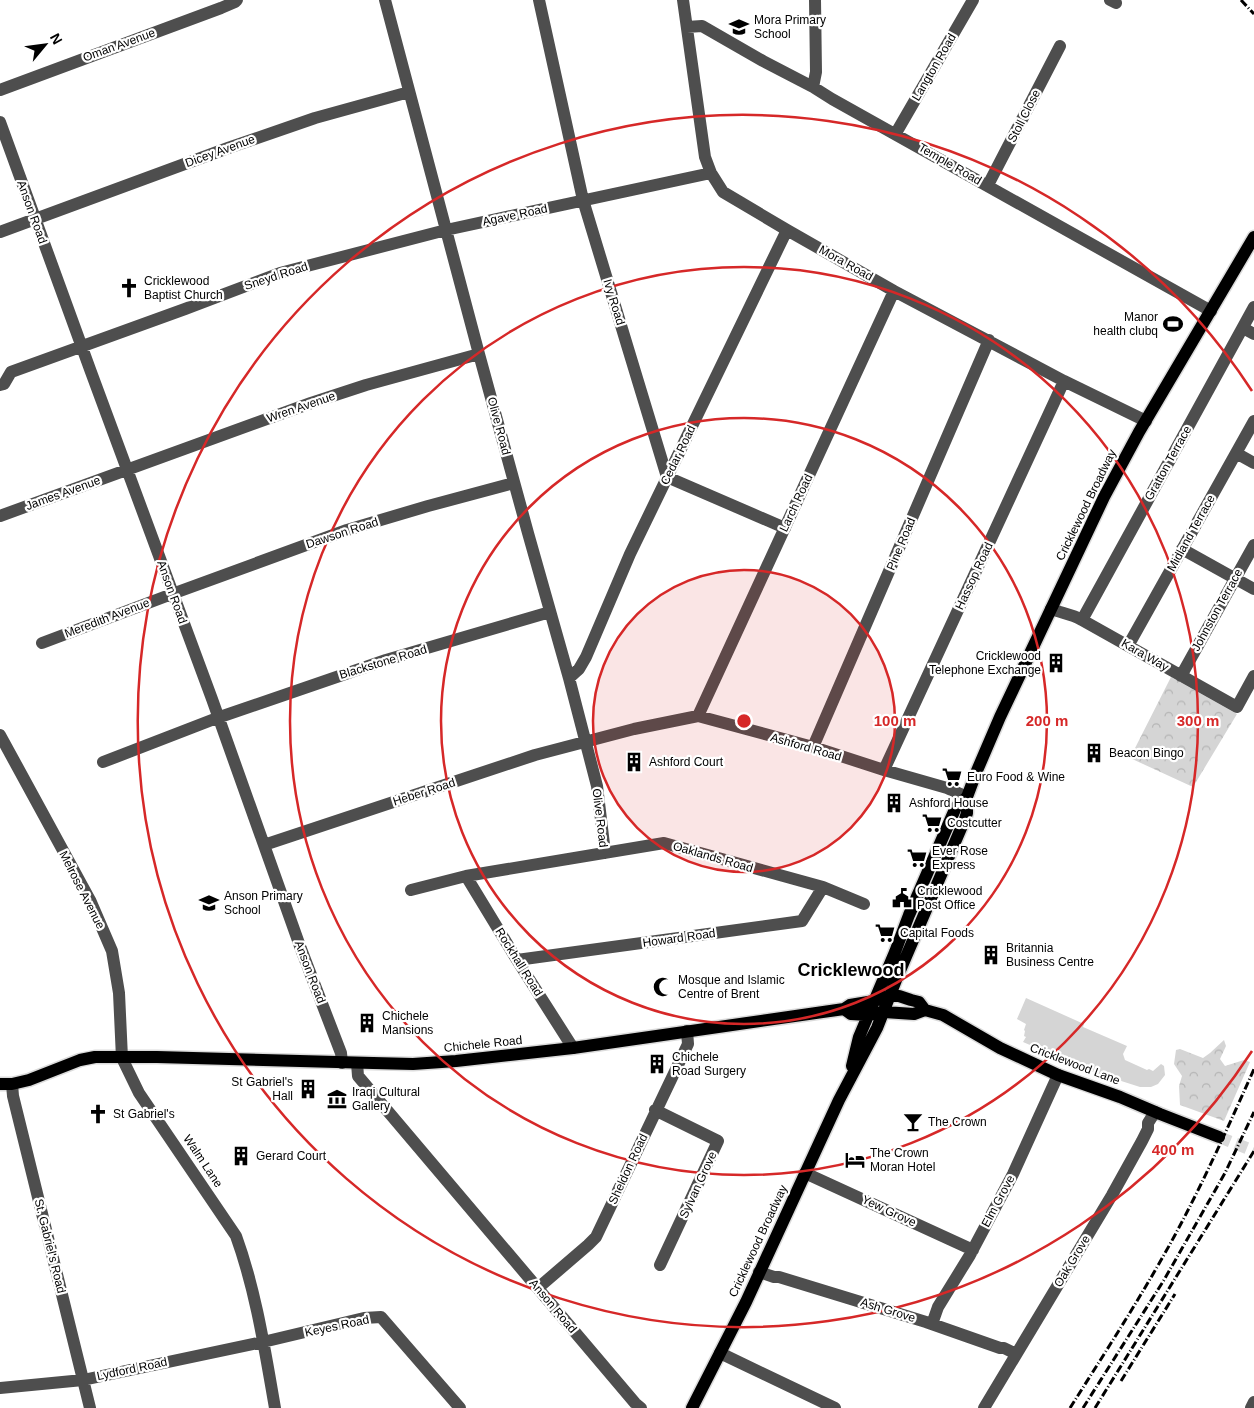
<svg xmlns="http://www.w3.org/2000/svg" width="1254" height="1408" viewBox="0 0 1254 1408" font-family="Helvetica,sans-serif">
<style>
.grass{fill:#d5d5d5}
.forest{fill:url(#forest-crowns)}
.lines{fill:none;stroke-linecap:round;stroke-linejoin:round}
.major-tunnel{stroke:#d9d9d9;stroke-width:12;stroke-dasharray:12 6;stroke-linecap:butt}
.major-casing{stroke:#dbdbdb;stroke-width:15}
.minor{stroke:#4e4e4e;stroke-width:12}
.major{stroke:#000;stroke-width:12}
.rail{stroke:#000;stroke-width:3;stroke-dasharray:8 2.5 1 2.5;stroke-linecap:butt}
.ring{fill:none;stroke:#d62828;stroke-width:2.5}
.labels{text-anchor:middle;stroke-width:4.5;stroke-linejoin:round;paint-order:stroke}
.poi-label{font-size:12px;fill:#000;stroke:#fff;text-anchor:start}
.street-label{font-size:12px;fill:#000;stroke:#fff}
.district-label{font-size:18px;font-weight:bold;fill:#000;stroke:#fff}
.centre{fill:#d62828;stroke:#fff;stroke-width:2.5}
.ring-label{font-size:15px;text-anchor:middle;font-weight:bold;fill:#d62828;stroke:#fff;stroke-width:4.5;stroke-linejoin:round;paint-order:stroke}
</style>
<defs>
<pattern id="forest-crowns" width="20" height="18" patternUnits="userSpaceOnUse" patternTransform="scale(1.25)"><rect width="20" height="18" fill="#d5d5d5"/><path d="M2 6a3 3 0 1 1 6 0M12 15a3 3 0 1 1 6 0" fill="none" stroke="#b5b5b5"/></pattern>
</defs>
<rect width="100%" height="100%" fill="#fff"/>
<path class="grass" d="M1026,998L1084,1024L1083,1027L1127,1046L1123,1054L1125,1060L1147,1070L1149,1069L1153,1071L1161,1064L1164,1066L1165,1075L1158,1084L1151,1087H1140L1090,1071L1023,1042L1026,1037L1024,1036L1025,1031L1024,1030L1026,1024L1017,1019Z"/>
<path class="forest" d="M1171,677L1237,714L1193,787L1130,758Z
M1224,1040L1226,1046L1220,1059L1225,1066L1244,1060L1250,1062L1224,1121L1180,1105L1179,1086L1182,1076L1174,1064L1176,1050L1180,1049L1203,1058L1210,1053Z"/>
<g class="lines">
<path class="major-tunnel" d="M1219,1137L1254,1151"/>
<defs>
<path id="major" d="M844,1009L851,1014L868,1015L884,1012L914,1014L925,1010
M852,1066L859,1037L895,952L909,915L956,807L967,797
M0,1084H12L29,1080L80,1060L95,1057H157L373,1063L413,1064L456,1061L573,1048L844,1009L850,1005L874,1001L890,996H899L911,1000L919,1002L925,1010L943,1015L1000,1048L1058,1075L1120,1097L1160,1114L1219,1137
M692,1408L746,1302L839,1100L877,1028L896,980L965,819L967,813V797L976,773L1000,717L1104,497L1139,432L1254,237"/>
</defs>
<use href="#major" class="major-casing"/>
<path class="minor" d="M385,0L479,354L528,533L569,678L597,786L605,853
M539,0L583,200L667,477L785,528
M683,0L705,157L711,173L723,192L787,230L894,291L1064,381L1146,421
M1110,0L1116,3
M687,27L702,26L763,61L813,87L832,99L1211,311
M813,87L816,72L815,0
M0,90L221,8L235,2L237,0
M0,122L91,372L212,699L301,949L341,1053L342,1063
M896,133L973,0
M988,185L1060,46
M0,232L228,148L315,118L409,92
M1243,328L1254,334
M0,385L4,384L11,372L185,309L280,273L446,230L711,173
M1236,453L1254,463
M0,516L311,403L366,385L479,354
M1182,549L1254,589
M1051,609C1061,613 1072,614 1082,620L1237,707L1254,676
M1082,620L1254,307
M42,643L172,594L347,530L428,506L514,483
M1128,646L1254,421
M1181,676L1254,545
M569,678L579,669L586,657L630,554L787,230
M698,716L894,291
M0,735L90,900L112,951L119,993L122,1058L139,1093L236,1236C256,1291 265,1351 275,1408
M813,747L989,340
M103,762L217,718L386,660L550,612
M884,770L1064,381
M264,845L535,755L634,729L698,716L813,747L884,770L947,788L967,797
M466,876L517,960L573,1048
M411,890L466,876L664,843L823,887L864,904
M517,960L802,921L823,887
M357,1063L358,1076L635,1403L641,1408
M12,1084L13,1096L90,1408
M655,1110L718,1141L660,1265
M805,1173L973,1250
M759,1272L774,1277H779L926,1322L1000,1348H1004L1016,1354
M538,1288L588,1245L596,1237L688,1044L687,1031
M932,1324L938,1307L970,1255L1013,1174L1058,1075
M720,1353L835,1408
M0,1388L83,1380L263,1342L364,1318L381,1317L460,1408
M984,1408L1112,1195L1142,1141L1148,1129V1123L1155,1112
M1251,1408L1254,1402"/>
<use href="#major" class="major"/>
<path class="rail" d="M1241,0L1254,14
M1121,1381L1175,1294
M1070,1408C1106,1351 1143,1294 1175,1235C1204,1181 1229,1125 1254,1069
M1083,1408L1164,1280L1225,1173L1254,1112
M1095,1408L1254,1151"/>
</g>
<circle cx="744" cy="721" r="151" fill="#d62828" fill-opacity=".12"/>
<g class="ring">
<circle cx="744" cy="721" r="151"/>
<circle cx="744" cy="721" r="303"/>
<circle cx="744" cy="721" r="454"/>
<path d="M1252 1051A606 606 0 1 1 1252 391"/>
</g>
<defs>
<symbol id="school-bare" viewBox="-9 -9 18 18"><path d="M0-5L7-2L0 1L-7-2ZM-4 1L0 2.5L4 1V4Q0 6-4 4Z" fill="#000" stroke="#fff" stroke-width="2.5" paint-order="stroke"/></symbol>
<symbol id="church-bare" viewBox="-9 -9 18 18"><path d="M-1.2-6h2.4v3.5h3.3v2.4h-3.3V6h-2.4V-.1h-3.3v-2.4h3.3Z" fill="#000" stroke="#fff" stroke-width="2.5" paint-order="stroke"/></symbol>
<symbol id="stadium-bare" viewBox="-9 -9 18 18"><path d="M0-5a6.5 5 0 1 0 0 10a6.5 5 0 1 0 0-10ZM-3.5-1.8h7v3.6h-7Z" fill="#000" stroke="#fff" stroke-width="2.5" paint-order="stroke"/></symbol>
<symbol id="building-bare" viewBox="-9 -9 18 18"><path d="M-4-6H4V6H1V3H-1V6H-4ZM-2.5-4.3h1.7v1.8h-1.7ZM.8-4.3h1.7v1.8H.8ZM-2.5-1h1.7V.8h-1.7ZM.8-1h1.7V.8H.8Z" fill="#000" stroke="#fff" stroke-width="2.5" paint-order="stroke"/></symbol>
<symbol id="supermarket-bare" viewBox="-9 -9 18 18"><path d="M-6-5.5h2.5l.6 2H6L4.5 2H-2.5L-4.4-4H-6ZM-1.5 3.2a1.3 1.3 0 1 0 .1 0ZM3 3.2a1.3 1.3 0 1 0 .1 0Z" fill="#000" stroke="#fff" stroke-width="2.5" paint-order="stroke"/></symbol>
<symbol id="civic-bare" viewBox="-9 -9 18 18"><path d="M-.6-6.5H3V-4.5H.6V-3L4-1V1h2V6H-6V1h2V-1L-.6-3ZM-1.2 2.5V6h2.4V2.5Z" fill="#000" stroke="#fff" stroke-width="2.5" paint-order="stroke"/></symbol>
<symbol id="mosque-bare" viewBox="-9 -9 18 18"><path d="M3.5-4.9A6 6 0 1 0 3.5 4.9A5 5 0 1 1 3.5-4.9Z" fill="#000" stroke="#fff" stroke-width="2.5" paint-order="stroke"/></symbol>
<symbol id="museum-bare" viewBox="-9 -9 18 18"><path d="M0-6L6-3V-2H-6V-3ZM-5-1h2V3h-2ZM-1-1h2V3h-2ZM3-1h2V3H3ZM-6 4H6V6H-6Z" fill="#000" stroke="#fff" stroke-width="2.5" paint-order="stroke"/></symbol>
<symbol id="bar-bare" viewBox="-9 -9 18 18"><path d="M-6-5H6L.8 .8V4.5H3.5V6h-7V4.5H-.8V.8Z" fill="#000" stroke="#fff" stroke-width="2.5" paint-order="stroke"/></symbol>
<symbol id="hotel-bare" viewBox="-9 -9 18 18"><path d="M-6-4.5h1.5V1H6V5H4.5V3h-9V5H-6ZM-4 0a1.8 1.8 0 1 1 3.6 0ZM.5 0V-2.5h3Q6-2.5 6 0Z" fill="#000" stroke="#fff" stroke-width="2.5" paint-order="stroke"/></symbol>
</defs>
<g fill-rule="evenodd">
<use href="#school-bare" x="725" y="13" width="28" height="28"/>
<use href="#church-bare" x="115" y="274" width="28" height="28"/>
<use href="#stadium-bare" x="1159" y="310" width="28" height="28"/>
<use href="#building-bare" x="1042" y="649" width="28" height="28"/>
<use href="#building-bare" x="1080" y="739" width="28" height="28"/>
<use href="#building-bare" x="620" y="748" width="28" height="28"/>
<use href="#supermarket-bare" x="938" y="763" width="28" height="28"/>
<use href="#building-bare" x="880" y="789" width="28" height="28"/>
<use href="#supermarket-bare" x="918" y="809" width="28" height="28"/>
<use href="#supermarket-bare" x="903" y="844" width="28" height="28"/>
<use href="#civic-bare" x="888" y="884" width="28" height="28"/>
<use href="#school-bare" x="195" y="889" width="28" height="28"/>
<use href="#supermarket-bare" x="871" y="919" width="28" height="28"/>
<use href="#building-bare" x="977" y="941" width="28" height="28"/>
<use href="#mosque-bare" x="649" y="973" width="28" height="28"/>
<use href="#building-bare" x="353" y="1009" width="28" height="28"/>
<use href="#building-bare" x="643" y="1050" width="28" height="28"/>
<use href="#building-bare" x="294" y="1075" width="28" height="28"/>
<use href="#museum-bare" x="323" y="1085" width="28" height="28"/>
<use href="#church-bare" x="84" y="1100" width="28" height="28"/>
<use href="#bar-bare" x="899" y="1108" width="28" height="28"/>
<use href="#building-bare" x="227" y="1142" width="28" height="28"/>
<use href="#hotel-bare" x="841" y="1146" width="28" height="28"/>
</g>
<g class="labels">
<g class="poi-label">
<text x="754" y="24">Mora Primary<tspan x="754" dy="14">School</tspan></text>
<text x="144" y="285">Cricklewood<tspan x="144" dy="14">Baptist Church</tspan></text>
<text x="1158" y="321" text-anchor="end">Manor<tspan x="1158" dy="14">health clubq</tspan></text>
<text x="1041" y="660" text-anchor="end">Cricklewood<tspan x="1041" dy="14">Telephone Exchange</tspan></text>
<text x="1109" y="757">Beacon Bingo</text>
<text x="649" y="766">Ashford Court</text>
<text x="967" y="781">Euro Food &amp; Wine</text>
<text x="909" y="807">Ashford House</text>
<text x="947" y="827">Costcutter</text>
<text x="932" y="855">Ever Rose<tspan x="932" dy="14">Express</tspan></text>
<text x="917" y="895">Cricklewood<tspan x="917" dy="14">Post Office</tspan></text>
<text x="224" y="900">Anson Primary<tspan x="224" dy="14">School</tspan></text>
<text x="900" y="937">Capital Foods</text>
<text x="1006" y="952">Britannia<tspan x="1006" dy="14">Business Centre</tspan></text>
<text x="678" y="984">Mosque and Islamic<tspan x="678" dy="14">Centre of Brent</tspan></text>
<text x="382" y="1020">Chichele<tspan x="382" dy="14">Mansions</tspan></text>
<text x="672" y="1061">Chichele<tspan x="672" dy="14">Road Surgery</tspan></text>
<text x="293" y="1086" text-anchor="end">St Gabriel's<tspan x="293" dy="14">Hall</tspan></text>
<text x="352" y="1096">Iraqi Cultural<tspan x="352" dy="14">Gallery</tspan></text>
<text x="113" y="1118">St Gabriel's</text>
<text x="928" y="1126">The Crown</text>
<text x="870" y="1157">The Crown<tspan x="870" dy="14">Moran Hotel</tspan></text>
<text x="256" y="1160">Gerard Court</text>
</g>
<g class="street-label">
<text transform="translate(119 45) rotate(-20)" y="4">Oman Avenue</text>
<text transform="translate(934 67) rotate(-60)" y="4">Langton Road</text>
<text transform="translate(1024 116) rotate(-63)" y="4">Stoll Close</text>
<text transform="translate(220 151) rotate(-20)" y="4">Dicey Avenue</text>
<text transform="translate(950 164) rotate(30)" y="4">Temple Road</text>
<text transform="translate(32 212) rotate(70)" y="4">Anson Road</text>
<text transform="translate(515 215) rotate(-12)" y="4">Agave Road</text>
<text transform="translate(846 263) rotate(29)" y="4">Mora Road</text>
<text transform="translate(276 276) rotate(-18)" y="4">Sneyd Road</text>
<text transform="translate(614 302) rotate(73)" y="4">Ivy Road</text>
<text transform="translate(301 407) rotate(-19)" y="4">Wren Avenue</text>
<text transform="translate(499 426) rotate(75)" y="4">Olive Road</text>
<text transform="translate(678 455) rotate(-64)" y="4">Cedar Road</text>
<text transform="translate(1168 463) rotate(-61)" y="4">Gratton Terrace</text>
<text transform="translate(63 493) rotate(-20)" y="4">James Avenue</text>
<text transform="translate(796 503) rotate(-65)" y="4">Larch Road</text>
<text transform="translate(1086 505) rotate(-64)" y="4">Cricklewood Broadway</text>
<text transform="translate(342 533) rotate(-18)" y="4">Dawson Road</text>
<text transform="translate(1191 533) rotate(-61)" y="4">Midland Terrace</text>
<text transform="translate(901 544) rotate(-67)" y="4">Pine Road</text>
<text transform="translate(974 576) rotate(-65)" y="4">Hassop Road</text>
<text transform="translate(172 592) rotate(70)" y="4">Anson Road</text>
<text transform="translate(1217 610) rotate(-61)" y="4">Johnston Terrace</text>
<text transform="translate(107 618) rotate(-21)" y="4">Meredith Avenue</text>
<text transform="translate(1145 655) rotate(30)" y="4">Kara Way</text>
<text transform="translate(383 662) rotate(-17)" y="4">Blackstone Road</text>
<text transform="translate(806 747) rotate(16)" y="4">Ashford Road</text>
<text transform="translate(424 792) rotate(-18)" y="4">Heber Road</text>
<text transform="translate(600 818) rotate(83)" y="4">Olive Road</text>
<text transform="translate(713 857) rotate(16)" y="4">Oaklands Road</text>
<text transform="translate(82 890) rotate(63)" y="4">Melrose Avenue</text>
<text transform="translate(679 938) rotate(-8)" y="4">Howard Road</text>
<text transform="translate(519 962) rotate(58)" y="4">Rockhall Road</text>
<text transform="translate(310 972) rotate(69)" y="4">Anson Road</text>
<text transform="translate(483 1044) rotate(-6)" y="4">Chichele Road</text>
<text transform="translate(1075 1064) rotate(21)" y="4">Cricklewood Lane</text>
<text transform="translate(203 1161) rotate(56)" y="4">Walm Lane</text>
<text transform="translate(628 1169) rotate(-65)" y="4">Sheldon Road</text>
<text transform="translate(698 1185) rotate(-65)" y="4">Sylvan Grove</text>
<text transform="translate(998 1201) rotate(-62)" y="4">Elm Grove</text>
<text transform="translate(889 1211) rotate(25)" y="4">Yew Grove</text>
<text transform="translate(758 1241) rotate(-65)" y="4">Cricklewood Broadway</text>
<text transform="translate(50 1246) rotate(76)" y="4">St. Gabriel's Road</text>
<text transform="translate(1072 1261) rotate(-59)" y="4">Oak Grove</text>
<text transform="translate(553 1306) rotate(50)" y="4">Anson Road</text>
<text transform="translate(888 1310) rotate(17)" y="4">Ash Grove</text>
<text transform="translate(337 1326) rotate(-12)" y="4">Keyes Road</text>
<text transform="translate(132 1369) rotate(-12)" y="4">Lydford Road</text>
</g>
<g class="district-label">
<text x="851" y="976">Cricklewood</text>
</g>
</g>
<circle cx="744" cy="721" r="8" class="centre"/>
<g class="ring-label">
<text x="895" y="726">100 m</text>
<text x="1047" y="726">200 m</text>
<text x="1198" y="726">300 m</text>
<text x="1173" y="1155">400 m</text>
</g>
<g transform="translate(45 45) rotate(61)" stroke="#ffffff" stroke-width="4" paint-order="stroke">
<path d="M0-4L9 19L0 12L-9 19Z" fill="#000000"/>
<text y="-8" font-size="14" font-weight="bold" text-anchor="middle" fill="#000000">N</text>
</g>
</svg>
